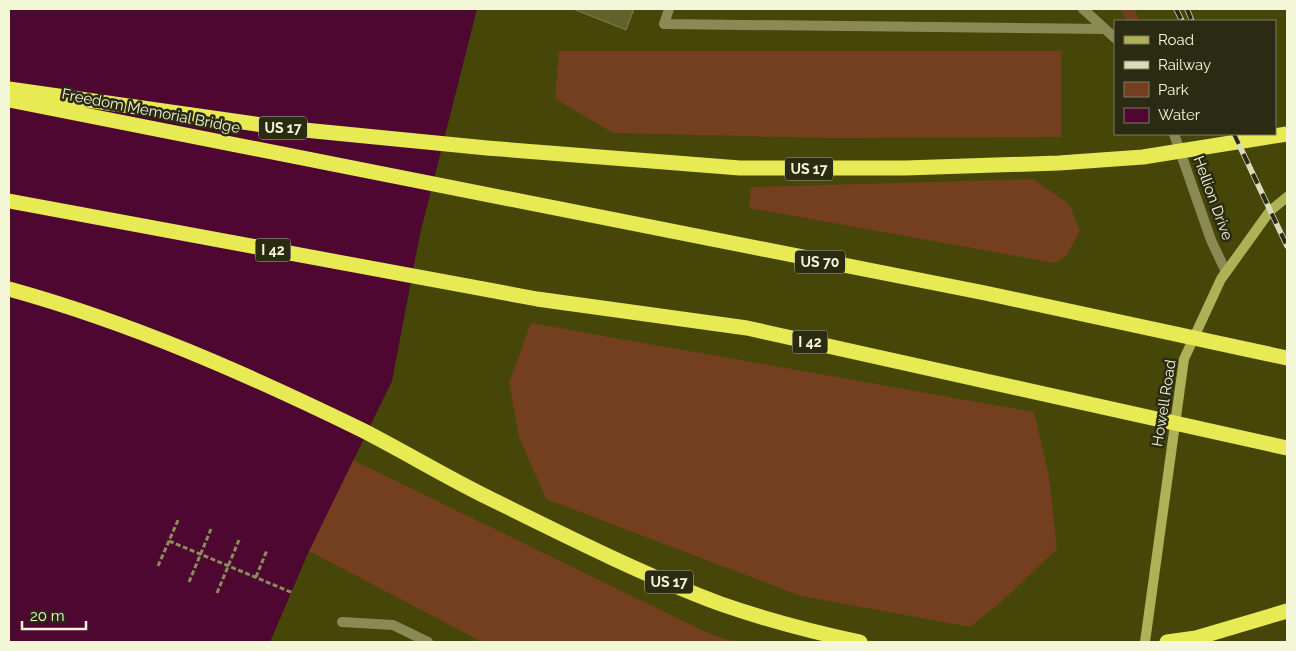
<svg xmlns="http://www.w3.org/2000/svg" width="1296" height="651" viewBox="0 0 1296 651" font-family="Raleway,sans-serif">
<style>
.green{fill:#743f1e}
.water{fill:#4d0731}
.building{fill:#62632a;stroke:#7d7f46}
.lines{fill:none;stroke-linecap:round;stroke-linejoin:round}
.path{stroke:#8b8c5a;stroke-width:3;stroke-dasharray:5 2.5;stroke-linecap:butt}
.lane{stroke:#898a54;stroke-width:10}
.street{stroke:#898a54;stroke-width:10}
.secondary{stroke:#afb157;stroke-width:10}
.highway{stroke:#e8ea54;stroke-width:15}
.rail-casing{stroke:#dadcb9;stroke-width:5.5}
.rail{stroke:#2b2b13;stroke-width:4;stroke-dasharray:11;stroke-linecap:butt}
.labels{text-anchor:middle;stroke-width:5;stroke-linejoin:round;paint-order:stroke}
.shield{fill:#2b2b13;stroke:#b8b99d;stroke-width:1}
.shield-label{font-size:14px;font-weight:bold;fill:#f4f6d8}
.street-label{font-size:15px;fill:#f4f6d8;stroke:#2b2b13}
</style>
<rect width="100%" height="100%" fill="#464608"/>
<path class="green" d="M1120,9H1134L1140,21H1127Z
M559,51H1061V137L832,138L613,133L555,99Z
M1033,179L1069,204L1080,231L1067,255L1055,263L749,208L751,187Z
M531,323L1034,412L1049,476L1057,549L1002,601L970,627L801,596L546,499L519,437L509,383Z
M353,460L710,634L736,642H482L309,551Z"/>
<path class="water" d="M9,9H477L420,234L392,381L309,551L270,642H9Z"/>
<path class="building" d="M573,9H634L626,30Z"/>
<g class="lines">
<path class="path" d="M169,541L293,593
M158,566L179,518
M256,577L267,550
M189,582L211,529
M217,593L239,540"/>
<path class="lane" d="M342,622L393,625L428,642"/>
<path class="street" d="M669,9L664,24L1105,29
M1083,9L1115,38
M1174,134L1211,240L1226,272"/>
<path class="secondary" d="M1145,642L1184,359L1221,279L1270,211L1287,197"/>
<path class="highway" d="M9,89L284,128L487,148L740,168H905L1059,163L1143,157L1287,134
M9,100L985,293L1287,358
M9,201L537,299L747,328L1287,448
M9,289C132,323 247,374 362,430C405,452 446,477 489,498C564,535 643,575 721,604C767,620 813,632 860,642
M1167,642L1196,638L1287,611"/>
<defs>
<path id="rail" d="M1176,9L1182,21
M1187,9L1192,21
M1234,134L1287,246"/>
</defs>
<use href="#rail" class="rail-casing"/>
<use href="#rail" class="rail"/>
</g>
<g class="labels">
<g class="shield">
<rect x="259" y="116.5" width="48" height="23" rx="4"/>
<rect x="785" y="157.5" width="48" height="23" rx="4"/>
<rect x="255.5" y="238.5" width="35" height="23" rx="4"/>
<rect x="795" y="250.5" width="50" height="23" rx="4"/>
<rect x="792.5" y="330.5" width="35" height="23" rx="4"/>
<rect x="645" y="570.5" width="48" height="23" rx="4"/>
</g>
<g class="shield-label">
<text x="283" y="133">US 17</text>
<text x="809" y="174">US 17</text>
<text x="273" y="255">I 42</text>
<text x="820" y="267">US 70</text>
<text x="810" y="347">I 42</text>
<text x="669" y="587">US 17</text>
</g>
<g class="street-label">
<text transform="translate(151 111) rotate(11)" y="5">Freedom Memorial Bridge</text>
<text transform="translate(1213 198) rotate(70)" y="5">Hellion Drive</text>
<text transform="translate(1164 403) rotate(-81)" y="5">Howell Road</text>
</g>
</g>
<rect width="1296" height="651" fill="none" stroke="#f4f6d8" stroke-width="20"/>
<rect x="1114" y="20" width="162" height="115" fill="#2b2b13" stroke="#7b7c62"/>
<rect x="1124" y="36" width="25" height="8" fill="#afb157" stroke="#7b7c62"/>
<text x="1158" y="45" font-size="15" fill="#f4f6d8">Road</text>
<rect x="1124" y="61" width="25" height="8" fill="#dadcb9" stroke="#7b7c62"/>
<text x="1158" y="70" font-size="15" fill="#f4f6d8">Railway</text>
<rect x="1124" y="82" width="25" height="15" fill="#743f1e" stroke="#7b7c62"/>
<text x="1158" y="95" font-size="15" fill="#f4f6d8">Park</text>
<rect x="1124" y="108" width="25" height="15" fill="#4d0731" stroke="#7b7c62"/>
<text x="1158" y="120" font-size="15" fill="#f4f6d8">Water</text>
<path d="M22 621v8h64v-8" fill="none" stroke="#f4f6d8" stroke-width="2.5"/>
<text x="30" y="621" font-size="15" fill="#f4f6d8" stroke="#2b2b13" stroke-width="4" paint-order="stroke">20 m</text>
</svg>
